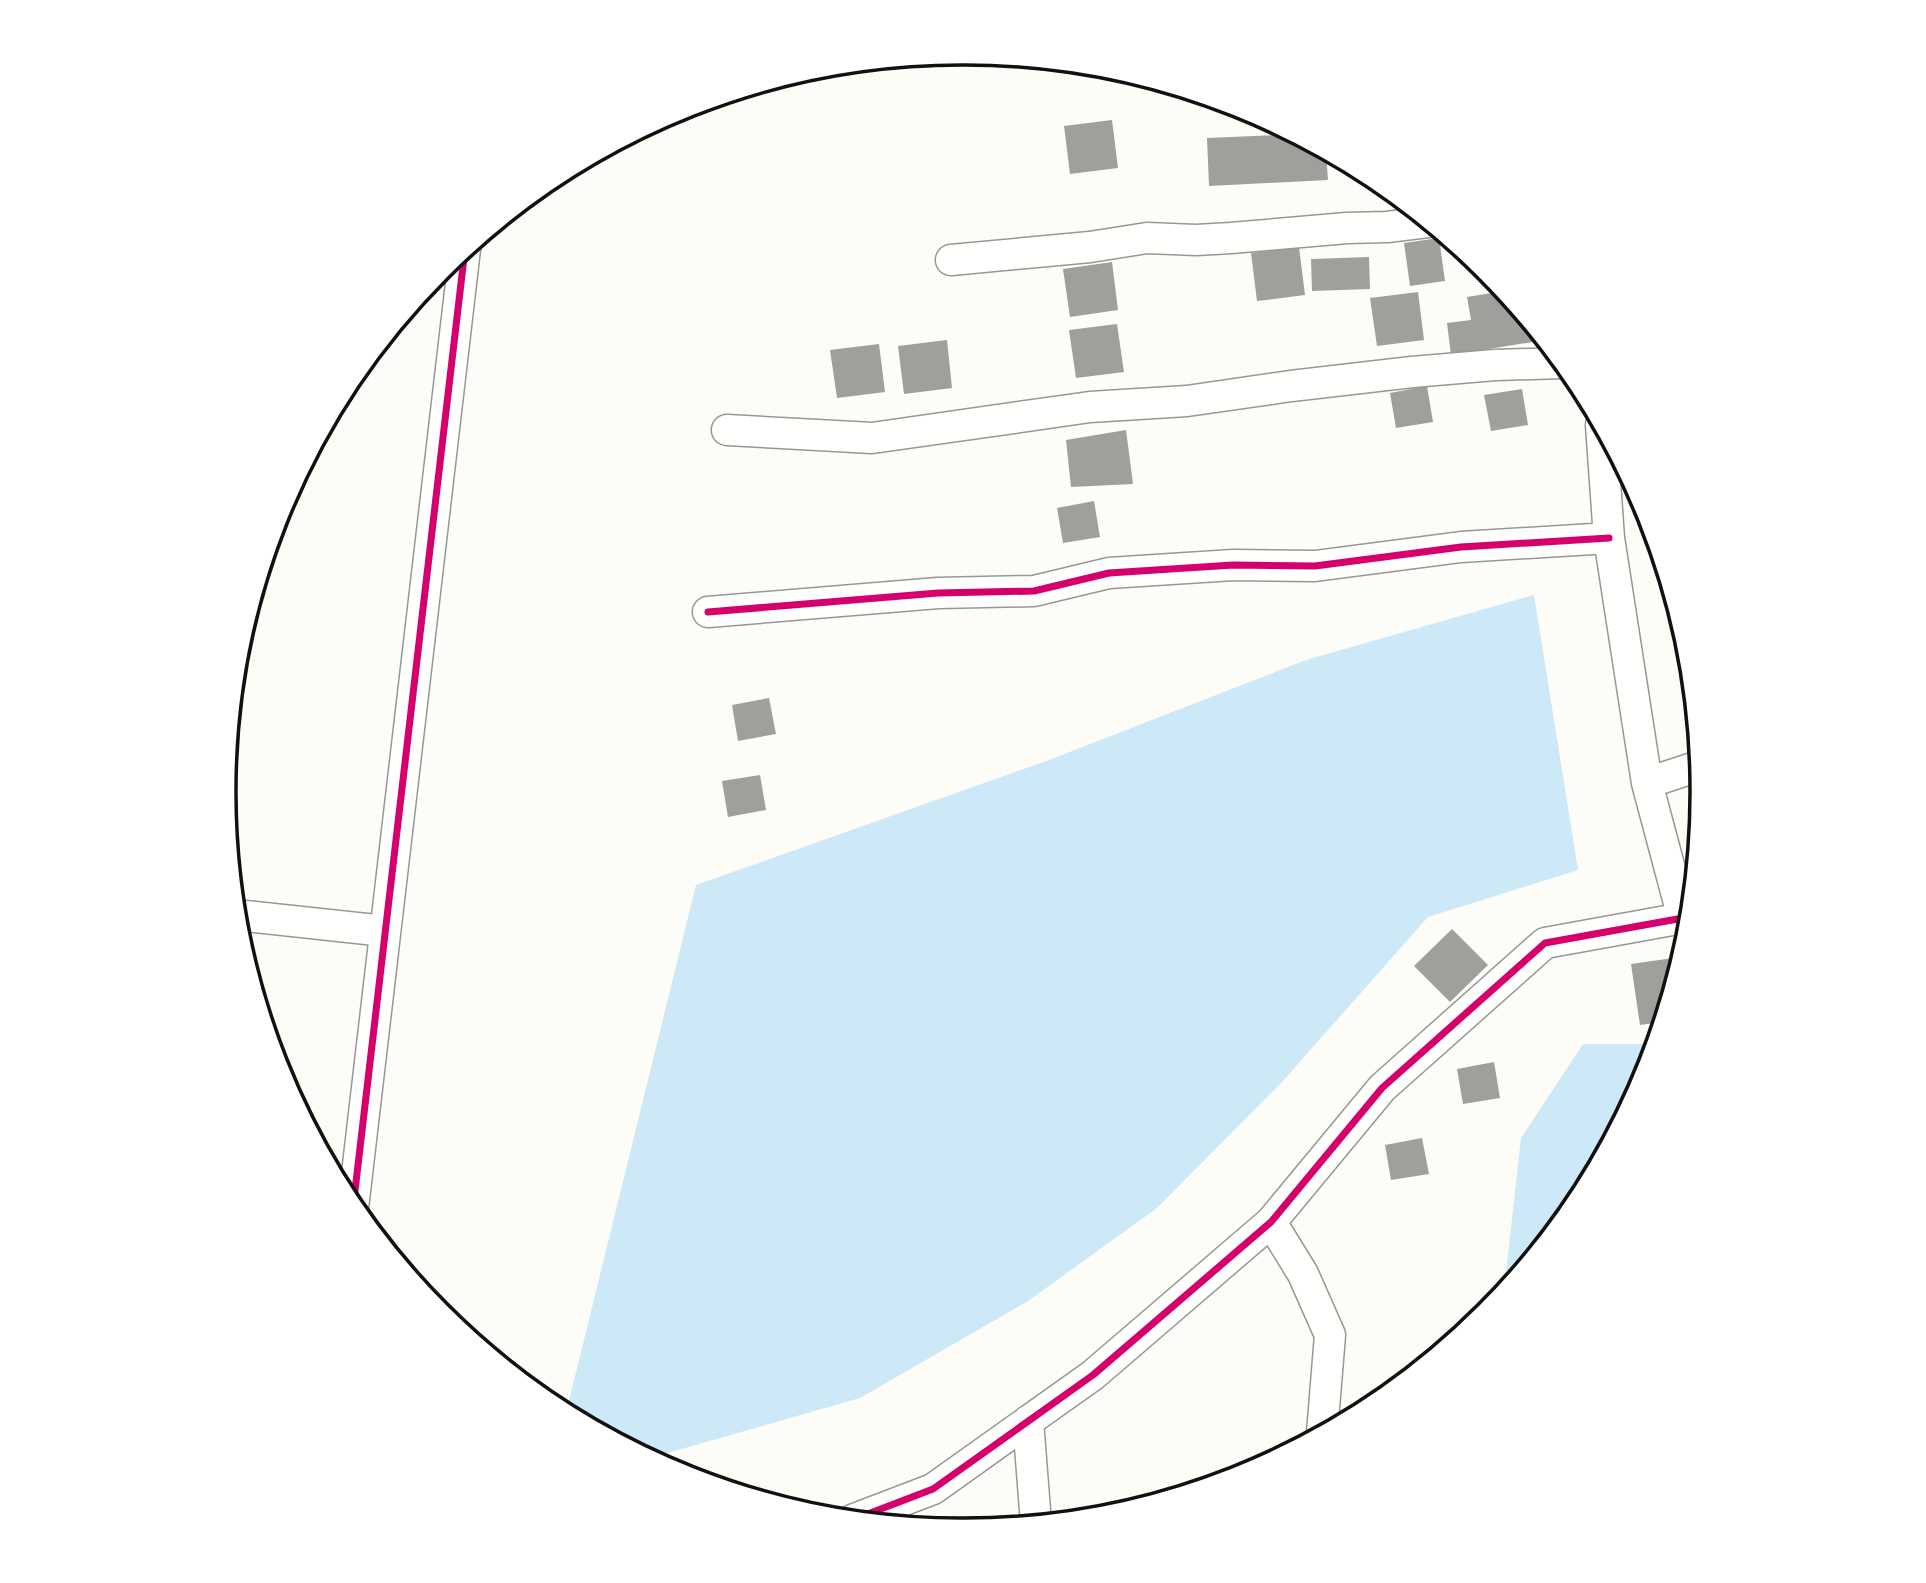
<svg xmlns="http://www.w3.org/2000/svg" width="1926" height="1583" viewBox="0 0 1926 1583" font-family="'Noto Serif',serif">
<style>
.water{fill:#cde8f7}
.building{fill:#a19f9c}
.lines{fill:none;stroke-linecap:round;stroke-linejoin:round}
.minor-casing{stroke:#979795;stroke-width:33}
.minor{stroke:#fffffe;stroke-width:30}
.cycleway-casing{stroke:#fff;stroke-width:11}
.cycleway{stroke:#d6006c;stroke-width:7}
.rim{fill:none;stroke:#111;stroke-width:3.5}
</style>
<rect width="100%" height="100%" fill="#fdfcf7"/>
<path class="water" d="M1534,595L1578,870L1428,917L1282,1082L1157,1208L1028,1301L860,1398L650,1458L566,1413L696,885L1049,760L1306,660Z
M1583,1044H1655L1646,1075L1577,1202L1504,1291L1521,1138Z"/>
<path class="building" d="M1112,120L1118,168L1070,174L1064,126Z
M1276,125L1326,152L1328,180L1209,186L1207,138L1276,135Z
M1439,238L1445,281L1410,286L1404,243Z
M1299,247L1305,295L1257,301L1251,253Z
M1369,257L1370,289L1312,291L1311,259Z
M1112,262L1118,310L1070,317L1063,269Z
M1504,291L1530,323L1533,342L1451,355L1447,323L1471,320L1467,297Z
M1418,292L1424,340L1377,346L1370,298Z
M1117,324L1124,372L1076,378L1069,330Z
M947,340L952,388L904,394L898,346Z
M879,344L885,392L837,398L830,350Z
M1427,386L1433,422L1396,428L1390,393Z
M1522,389L1528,425L1491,431L1484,395Z
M1126,430L1133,484L1071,487L1066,440Z
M1094,501L1100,537L1063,543L1057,508Z
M769,698L776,734L738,741L732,705Z
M760,775L766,810L728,817L722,781Z
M1452,929L1488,965L1450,1002L1414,966Z
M1673,958L1675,976L1662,1022L1640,1025L1631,964Z
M1494,1062L1500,1098L1463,1104L1457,1069Z
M1422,1138L1429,1174L1391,1180L1385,1145Z
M1403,1382L1386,1395L1385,1385Z"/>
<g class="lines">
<defs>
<path id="minor" d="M951,260L1090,247L1147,238L1196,240L1231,238L1347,228L1387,227L1428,222
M1601,425L1609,538L1647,783L1683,918H1689
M727,430L872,438L1090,407L1187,401L1291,386L1412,372L1495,365L1563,363
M708,612L938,593L1034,591L1109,573L1233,565L1315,566L1461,547L1609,538
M1647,783L1699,766
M236,915L385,931
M353,1208L465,249
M1271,1222L1303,1274L1330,1335L1322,1433
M1028,1421L1036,1523
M852,1520L933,1489L1093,1375L1271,1222L1382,1088L1545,943L1683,918"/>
</defs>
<use href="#minor" class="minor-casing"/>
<use href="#minor" class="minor"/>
<defs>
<path id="cycleway" d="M708,612L938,593L1034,591L1109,573L1233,565L1315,566L1461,547L1609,538
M353,1208L465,249
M852,1520L933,1489L1093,1375L1271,1222L1382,1088L1545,943L1683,918"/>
</defs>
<use href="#cycleway" class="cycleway-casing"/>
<use href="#cycleway" class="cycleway"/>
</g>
<path d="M0 0H1926V1583H0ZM962 65H964A726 726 0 0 1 1690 791V792A726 726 0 0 1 964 1518H962A726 726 0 0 1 236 792V791A726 726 0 0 1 962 65Z" fill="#fff" fill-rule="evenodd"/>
<path class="rim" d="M962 65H964A726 726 0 0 1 1690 791V792A726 726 0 0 1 964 1518H962A726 726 0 0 1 236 792V791A726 726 0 0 1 962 65Z"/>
</svg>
